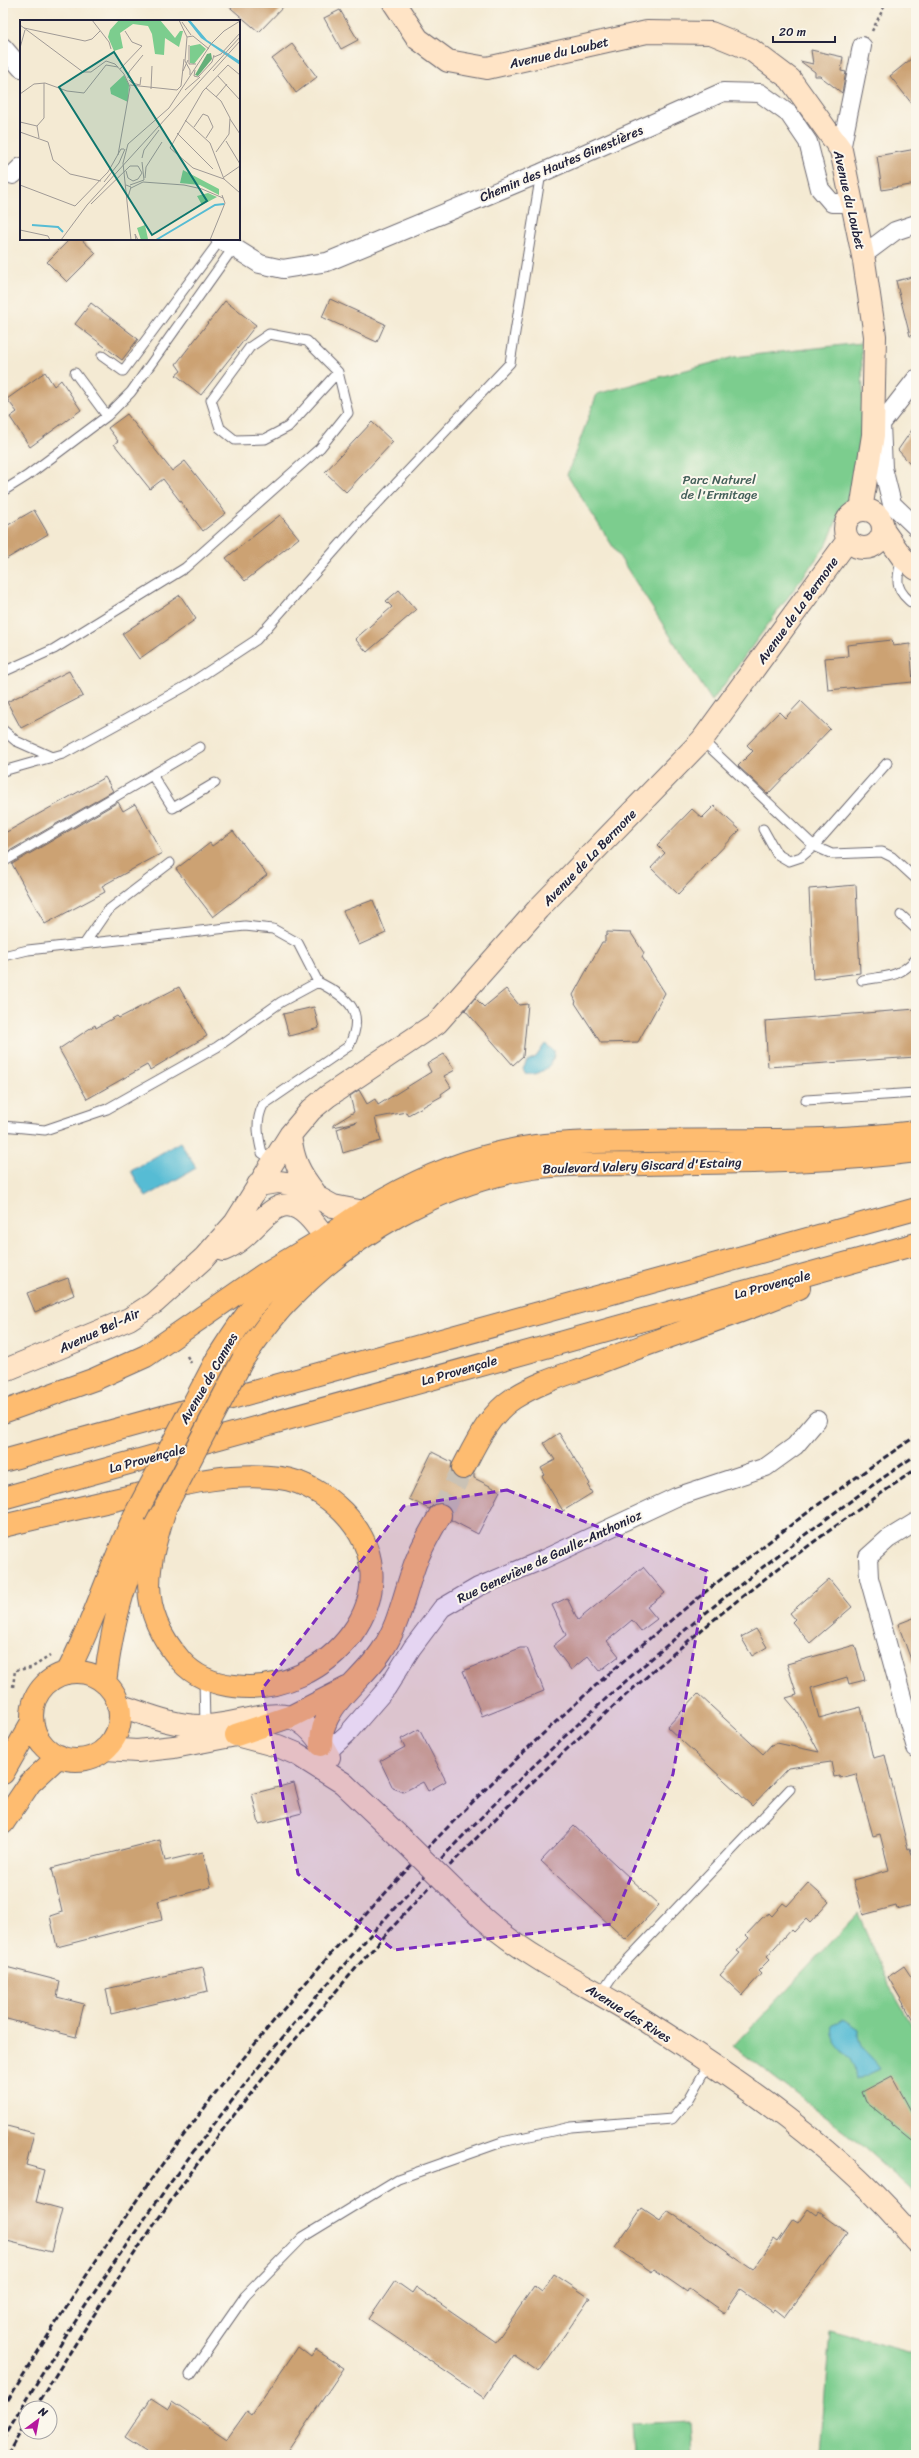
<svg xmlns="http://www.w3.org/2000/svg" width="919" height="2458" viewBox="0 0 919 2458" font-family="Sriracha,sans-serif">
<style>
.green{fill:#7ccd8e;stroke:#4f7864}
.water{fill:#56bcd4;stroke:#3c6f88}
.building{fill:#cca273}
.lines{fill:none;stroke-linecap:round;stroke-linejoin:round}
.highway-tunnel{stroke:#cac2b5;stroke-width:22;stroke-dasharray:22 11;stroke-linecap:butt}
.lane-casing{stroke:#6c6870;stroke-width:11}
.street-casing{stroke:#6c6870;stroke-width:20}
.secondary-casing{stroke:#6c6870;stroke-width:24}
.primary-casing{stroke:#6c6870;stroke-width:24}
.highway-casing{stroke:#6c6870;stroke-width:24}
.path{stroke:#6c6870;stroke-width:2.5;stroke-dasharray:3 3;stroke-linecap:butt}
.lane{stroke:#fff;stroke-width:9}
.street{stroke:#fff;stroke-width:18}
.secondary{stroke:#ffe4c6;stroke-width:22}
.primary{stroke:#febc70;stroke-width:22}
.highway{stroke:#febc70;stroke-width:22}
.rail{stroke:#22223b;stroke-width:3;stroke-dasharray:6 3;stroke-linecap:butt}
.secondary-bridge-casing{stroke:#6c6870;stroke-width:24;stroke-linecap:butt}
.primary-bridge-casing{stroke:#6c6870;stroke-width:24;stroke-linecap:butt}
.secondary-bridge{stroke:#ffe4c6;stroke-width:22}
.primary-bridge{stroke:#febc70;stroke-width:22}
.marked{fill:#7b2cbf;fill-opacity:0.2;stroke:#7b2cbf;stroke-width:3;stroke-dasharray:8 5;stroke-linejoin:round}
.labels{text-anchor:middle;stroke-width:4;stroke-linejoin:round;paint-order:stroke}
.street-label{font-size:13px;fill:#22223b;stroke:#fbf7ec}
.park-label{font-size:13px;fill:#425e58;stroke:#fbf7ec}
.inset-river{fill:none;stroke:#56bcd4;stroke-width:2}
.inset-road{fill:none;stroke:#a09a96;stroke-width:1}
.view{fill:#0f766e;fill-opacity:0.15;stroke:#0f766e;stroke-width:2}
.inset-edge{fill:none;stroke:#22223b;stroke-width:2}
</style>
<rect width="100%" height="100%" fill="#fbf7ec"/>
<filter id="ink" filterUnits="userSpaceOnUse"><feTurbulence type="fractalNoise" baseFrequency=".025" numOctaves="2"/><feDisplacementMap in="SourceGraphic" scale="8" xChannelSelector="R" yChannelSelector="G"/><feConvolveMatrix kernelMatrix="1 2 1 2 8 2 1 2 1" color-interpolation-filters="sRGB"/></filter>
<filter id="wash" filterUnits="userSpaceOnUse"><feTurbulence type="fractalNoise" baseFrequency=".012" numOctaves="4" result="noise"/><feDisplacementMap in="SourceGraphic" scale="16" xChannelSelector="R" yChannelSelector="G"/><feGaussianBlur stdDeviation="0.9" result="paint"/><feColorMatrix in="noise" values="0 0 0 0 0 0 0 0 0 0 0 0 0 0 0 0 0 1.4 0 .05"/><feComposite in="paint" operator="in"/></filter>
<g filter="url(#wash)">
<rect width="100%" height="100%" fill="#f4ead3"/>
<path class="green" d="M861,343L864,418L851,499L838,517L827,544L712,701L567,475L597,394L734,357Z
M858,1914L887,1982L916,2032V2194L852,2137L733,2046Z
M830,2331L916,2354V2455H820Z
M690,2421L692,2455H633L631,2424Z"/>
<path class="water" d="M545,1044L554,1050C556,1064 540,1077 526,1074L523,1069L527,1061L536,1057Z
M180,1142L196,1168L146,1197L131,1171Z
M843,2019L858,2029C857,2050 871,2054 880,2068L856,2079C855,2075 855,2070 854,2067C848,2054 828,2043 832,2026Z"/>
<g id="blocks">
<path class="building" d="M225,3H287L259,32Z
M340,10L358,40L341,49L324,18Z
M292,44L317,77L296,93L272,59Z
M811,50L843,57L841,71L846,72L842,93L820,76H815V72L800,61L813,64Z
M916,55V109L890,76Z
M916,149V184L882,190L877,156Z
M70,239H81L96,253L67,282L47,262Z
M916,276V335L910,336L896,281Z
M330,299L385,324L377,342L322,317Z
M225,301L256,325L201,395L176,375L181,371L176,364Z
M91,303L138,339L122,360L75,324Z
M45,372L54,386L61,380L81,410L30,447L10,417L17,412L7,399Z
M127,414L172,471L185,461L226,513L203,531L163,479L150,489L114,444L118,441L108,428Z
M372,422L393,442L346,492L325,472Z
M916,424V470L898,450Z
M34,510L48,534L3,561V528Z
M280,515L299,538L245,581L226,558Z
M399,590L416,610L367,652L355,639L392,607L386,601Z
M180,595L196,619L139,659L122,634Z
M892,640L893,646L910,644L913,682L828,690L825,658L848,656L847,645Z
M69,671L83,696L21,728L7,702Z
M801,701L830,729L768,794L738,766L753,751L747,745L779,712L785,718Z
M105,777L113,791L6,853L3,848V834Z
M118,802L123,811L135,804L162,853L102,886L105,892L45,924L12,864Z
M714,806L740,830L678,894L651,868L665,853L657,845L692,809L702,818Z
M233,831L267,875L213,917L176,869L210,843L212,846Z
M856,885L860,973L813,979L809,889Z
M373,900L386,933L359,945L343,911Z
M607,932L631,933L644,953L642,957L665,993L638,1042L601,1043L575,1003L576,1002L573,995L602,942H605V936L607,935Z
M179,987L207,1036L150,1070L147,1065L87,1099L59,1049L95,1025L96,1028L117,1016L119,1018Z
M506,989L519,1005L528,1004L523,1056L513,1065L465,1010L475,998L484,1007Z
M314,1007L319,1028L289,1036L283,1014Z
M916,1009V1057L768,1067L765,1021Z
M444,1054L455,1070L444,1076L451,1087L441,1094L442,1096L408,1115L406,1112L375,1118L381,1141L343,1153L337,1129L357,1122L333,1127V1125L354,1112L350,1096L359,1090L367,1104L375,1099L378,1105L431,1072L427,1064Z
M68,1278L74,1295L35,1312L27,1293Z
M559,1433L590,1484L588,1486L592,1493L563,1511L542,1476L545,1475L541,1468L555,1460L544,1443Z
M432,1452L452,1462L451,1469L457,1479L464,1480L474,1473V1478L500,1491L478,1534L451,1520V1509L446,1504H434L429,1509L409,1499Z
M643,1567L665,1593L647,1607L657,1619L641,1631L632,1620L607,1641L619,1656L600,1671L588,1656L571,1670L553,1646L566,1635L552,1605L567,1598L578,1620Z
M829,1579L852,1607L810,1643L792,1622L795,1619L790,1613Z
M916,1617V1667L914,1668L898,1624Z
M756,1629L767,1647L752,1656L741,1637Z
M855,1645L865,1680L849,1684L847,1677L811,1688L819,1718L861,1707L873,1758L885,1755L908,1849L910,1848L916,1870V1904L897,1909L896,1906L863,1915L853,1880L889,1870L880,1834L873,1836L856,1774L840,1778L839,1776L834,1777L831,1762L788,1768L752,1806L667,1727L698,1694L763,1754L771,1745L777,1743L819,1752L797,1711L786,1698L797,1695L787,1664Z
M520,1648H527L544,1691L482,1716L463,1671Z
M419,1729L446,1781L428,1791L423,1782L403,1792L393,1788L380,1761L405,1747L401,1739Z
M294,1783L302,1813L259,1824L252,1794Z
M574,1826L659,1905L626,1940L541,1861Z
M160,1840L165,1861L203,1852L211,1887L158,1901L162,1920L57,1947L50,1916L62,1912L52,1868Z
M808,1883L829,1902L810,1923L806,1919L794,1932L791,1929L767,1956L770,1959L758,1971L761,1974L742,1995L720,1975L740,1953L737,1951L749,1938L746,1935L762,1918L769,1913L772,1916L783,1903L787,1906Z
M904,1966L916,1984V2025L888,1977Z
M6,1967L60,1981L57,1997L84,2004L76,2037L3,2018V1982Z
M203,1967L208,1991L111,2014L106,1989Z
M892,2076L916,2120V2143L866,2102L862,2092Z
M3,2125L34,2133L26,2165L44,2170L36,2202L62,2209L51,2252L3,2240V2209L6,2194L3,2193Z
M642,2208L660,2220L667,2210L753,2270L774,2239L778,2242L793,2220L798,2223L808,2209L816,2215L818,2212L847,2233L785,2317L775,2309L773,2312L740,2289L724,2313L689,2288L687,2292L654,2269L652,2272L615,2247Z
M554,2274L590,2298L539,2372L514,2355L484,2398L369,2319L395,2281L412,2293L416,2287L496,2342L534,2286L542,2292Z
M298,2347L311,2357L316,2350L344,2368L285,2455H152L125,2437L151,2398L168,2409L172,2402L227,2439L247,2411L252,2415Z"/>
</g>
</g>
<g filter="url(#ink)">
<use href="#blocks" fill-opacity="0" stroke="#6c6870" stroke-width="1"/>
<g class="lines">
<path class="highway-tunnel" d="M440,1515L463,1468"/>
<defs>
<path id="lane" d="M102,356L123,371L221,239
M75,373L107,416L131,392L233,248
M3,491L27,476L107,416
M902,558C895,582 895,591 916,606
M3,672L54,649L185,568L320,448L348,413L338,372L307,341L269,334L250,347L211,400L220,428L235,440L265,439L288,427L338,372
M3,730L16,741L52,757
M702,740L814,846L832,854L882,852L892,857L916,879
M3,771L63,754L186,686L256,640L358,524L510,363L541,173
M152,775L173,808L215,783
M763,829L777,854L789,861L801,857L814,846L887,763
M3,862L200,747
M901,915L916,929
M85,943L107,911L170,863
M3,956L28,950L245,926L273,929L298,943L318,982
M862,980C887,976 898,978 916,959
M806,1100L916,1093
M3,1126L45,1130L107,1109L217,1047L281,1002L318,982C349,998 366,1011 349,1046L263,1105C255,1122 258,1136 262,1153L274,1161
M204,1679L205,1726
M601,1994L615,1973L790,1789
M190,2375L245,2296L303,2237L398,2179L502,2142L571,2127L672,2119L689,2099L709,2064"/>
<path id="street" d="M3,47L21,68
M841,150L862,46
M13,175L21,167
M220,239L260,264L283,269L327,262L541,173L723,92L760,93L789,114L808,142L820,189L832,203H851
M863,255L895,231L916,224
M881,424L883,468L892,504L916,527
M874,433L916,379
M916,1522L888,1539L868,1557L869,1578L916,1748
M316,1762L347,1734L387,1688L412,1648L442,1608L478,1587L542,1560L676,1497L766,1467L795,1446L817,1420"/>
<path id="secondary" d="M394,3L418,39L448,61L487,68L647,32L711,33L750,49L790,79L841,150L864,261L875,336L873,435L861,510
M845 529a19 19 0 1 1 38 0a19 19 0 1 1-38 0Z
M883,530L902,557L916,569
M290,1135C293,1160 299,1173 315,1193
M258,1185L278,1182L293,1184L333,1206L364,1212
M223,1250C266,1233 278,1166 325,1238
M3,1371L129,1319L154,1303L204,1258L235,1223L290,1135L311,1110L328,1096L437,1023L538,909L702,740L848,540
M118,1705C146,1714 175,1727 205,1726C261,1723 294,1690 329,1757
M105,1749L137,1751L174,1747L236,1735L278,1746L297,1754L343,1783L404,1841
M468,1904C477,1913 487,1922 497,1930C540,1964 592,1988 639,2017C736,2078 843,2151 916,2241"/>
<path id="primary" d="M218,1357C231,1337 243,1317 259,1300C329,1222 430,1161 536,1146C573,1141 610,1142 648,1141C737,1139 828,1143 916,1132
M243,1359C256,1340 270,1320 286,1303C351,1235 439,1182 533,1168C570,1163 608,1165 645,1164C735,1162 826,1163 916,1151
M32 1716a44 44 0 1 1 88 0a44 44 0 1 1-88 0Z
M67,1673C94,1622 110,1567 135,1515
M105,1683C112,1626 125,1564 159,1516
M3,1773L32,1722
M3,1823L30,1783L59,1756"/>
<path id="highway" d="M3,1412L95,1379L146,1356L263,1275L325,1238
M3,1461L916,1209
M463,1468C476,1443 489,1414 514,1398C539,1382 568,1374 595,1364C663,1337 732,1317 799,1288
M3,1498L916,1244
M3,1526C49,1515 95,1504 141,1494C187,1483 232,1472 280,1478C304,1481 327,1496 343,1512C420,1591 327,1698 234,1686C214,1684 194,1676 181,1661C135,1607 147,1567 166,1506
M236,1735L292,1716L347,1688
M321,1745C320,1706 361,1682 381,1652C398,1628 404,1595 414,1567C420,1549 431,1531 440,1515"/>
</defs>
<use href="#lane" class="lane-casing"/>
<use href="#street" class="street-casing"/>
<use href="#secondary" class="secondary-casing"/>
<use href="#primary" class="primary-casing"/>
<use href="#highway" class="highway-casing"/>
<path class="path" d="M872,31L886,3
M187,1356L191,1363
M13,1687L15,1670L31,1668L50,1656"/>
<use href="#lane" class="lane"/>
<use href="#street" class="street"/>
<use href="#secondary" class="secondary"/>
<use href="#primary" class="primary"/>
<use href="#highway" class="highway"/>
<path class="rail" d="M3,2408C53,2327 103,2247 158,2170C366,1885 623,1633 916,1436
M35,2408C103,2299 173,2191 253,2091C394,1915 552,1751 727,1609C788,1559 852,1514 916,1469
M3,2439C230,2051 544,1709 916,1455
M7,2455L26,2423"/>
<defs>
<path id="secondary-bridge" d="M404,1841L468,1904"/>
<path id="primary-bridge" d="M166,1506L243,1359
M135,1515L218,1357"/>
</defs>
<use href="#secondary-bridge" class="secondary-bridge-casing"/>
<use href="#primary-bridge" class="primary-bridge-casing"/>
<use href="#secondary-bridge" class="secondary-bridge"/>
<use href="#primary-bridge" class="primary-bridge"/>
</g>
</g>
<path class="marked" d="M507,1490L707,1571L673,1774L612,1924L394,1950L298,1874L262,1689L404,1506Z"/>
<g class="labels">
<g class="street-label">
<text transform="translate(559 52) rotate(-13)" y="5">Avenue du Loubet</text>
<text transform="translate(561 163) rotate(-23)" y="5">Chemin des Hautes Ginestières</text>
<text transform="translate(850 200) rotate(77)" y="5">Avenue du Loubet</text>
<text transform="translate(797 610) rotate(-54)" y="5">Avenue de La Bermone</text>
<text transform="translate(589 857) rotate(-46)" y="5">Avenue de La Bermone</text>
<text transform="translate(642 1165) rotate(-2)" y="5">Boulevard Valery Giscard d'Estaing</text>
<text transform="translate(772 1284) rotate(-15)" y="5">La Provençale</text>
<text transform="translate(99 1330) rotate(-25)" y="5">Avenue Bel-Air</text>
<text transform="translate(459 1370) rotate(-16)" y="5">La Provençale</text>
<text transform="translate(208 1378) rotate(-60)" y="5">Avenue de Cannes</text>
<text transform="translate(147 1458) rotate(-15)" y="5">La Provençale</text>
<text transform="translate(549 1556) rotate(-25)" y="5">Rue Geneviève de Gaulle-Anthonioz</text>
<text transform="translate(629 2013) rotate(32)" y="5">Avenue des Rives</text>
</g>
<g class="park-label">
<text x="719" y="484">Parc Naturel<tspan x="719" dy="15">de l'Ermitage</tspan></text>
</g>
</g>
<g transform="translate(20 20)">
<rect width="220" height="220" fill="#f4ead3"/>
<path d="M99,0H140L155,18L160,11H163L159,27L145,18L144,35L135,34L132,14L128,6L113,4L100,13L103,28L94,31L88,17L90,10ZM180,24L186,29L174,44L170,43V26ZM104,55L109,65L108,82L91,74L90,68ZM163,150L199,169V175L180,165L160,163ZM188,173L197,177L182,185L177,176ZM125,205L128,219L121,220L117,208Z" fill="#7ccd8e"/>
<path d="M191,33L192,39L178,56L175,55L187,34Z" fill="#65b079"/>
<path d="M167,0H170L187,20L220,41V45L181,18Z" fill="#56bcd4"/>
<path class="inset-river" d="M12,205L38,207L43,212M136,220L195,185L204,184"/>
<path class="inset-road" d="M72,0L89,22L91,29M159,0L167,17M162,2L171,15M0,5L63,52H71L86,41L95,44L104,54L110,67L98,135M4,8L65,21L72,19L80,11M105,11L112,22L122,26M169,25V44H176M0,28L5,10M194,37L201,34L220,13M100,49L122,26M175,50L174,56L178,57L192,42L194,35M163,51L168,40M193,51L220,21M170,55V50L165,41L167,17L173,16L189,29M198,56L220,80M108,58L109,52L123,35M109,60L112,63L120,65L121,57M110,65L157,70L161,66L164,39M186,68L201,81L210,98L209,114L196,132M131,69L132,46M165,70L180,57M0,74L14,64L25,63L47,71L64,73L86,45L98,47M196,77L207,64M210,99L220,114M165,100L190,123L204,159L220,173M0,102L17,106M17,106L24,98V63M17,106L19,118M174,107L183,94L188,96L193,107L186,118M0,112L28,122L33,140L50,154L81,161M157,113L193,149M206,121L220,144M122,138L124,130L139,110M122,142L124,160M204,157L220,146M125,158L126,147L142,122M204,159L173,148L150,128L183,71L208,45L220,55M84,162L99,143L105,129M0,165L55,186L88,152L101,129H104M106,165L111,167L108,177M110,165L124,160M111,168L123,162L164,165L182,169L203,178M71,184L110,146H118L122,153L118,159L113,161L108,158L106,151M0,210L28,216L30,220M41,220L67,185L220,17M111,220L103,143L108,124L149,88L191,24L204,11L220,1M116,220L115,214L118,220M190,220L205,183L202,175"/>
<path class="view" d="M94,32L187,181L132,215L39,67Z"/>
<rect width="220" height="220" class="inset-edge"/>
</g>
<rect width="919" height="2458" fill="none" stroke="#fbf7ec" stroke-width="16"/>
<g transform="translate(38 2420) rotate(32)"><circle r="19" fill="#fbf7ec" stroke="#a4a2a5"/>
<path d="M0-3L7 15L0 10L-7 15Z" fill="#b5179e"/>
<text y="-6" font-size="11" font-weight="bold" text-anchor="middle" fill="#22223b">N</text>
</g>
<path d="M773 36v6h62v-6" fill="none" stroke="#22223b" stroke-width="2"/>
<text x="779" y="36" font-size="12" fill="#22223b" stroke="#fbf7ec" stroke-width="3" paint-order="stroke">20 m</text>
</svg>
